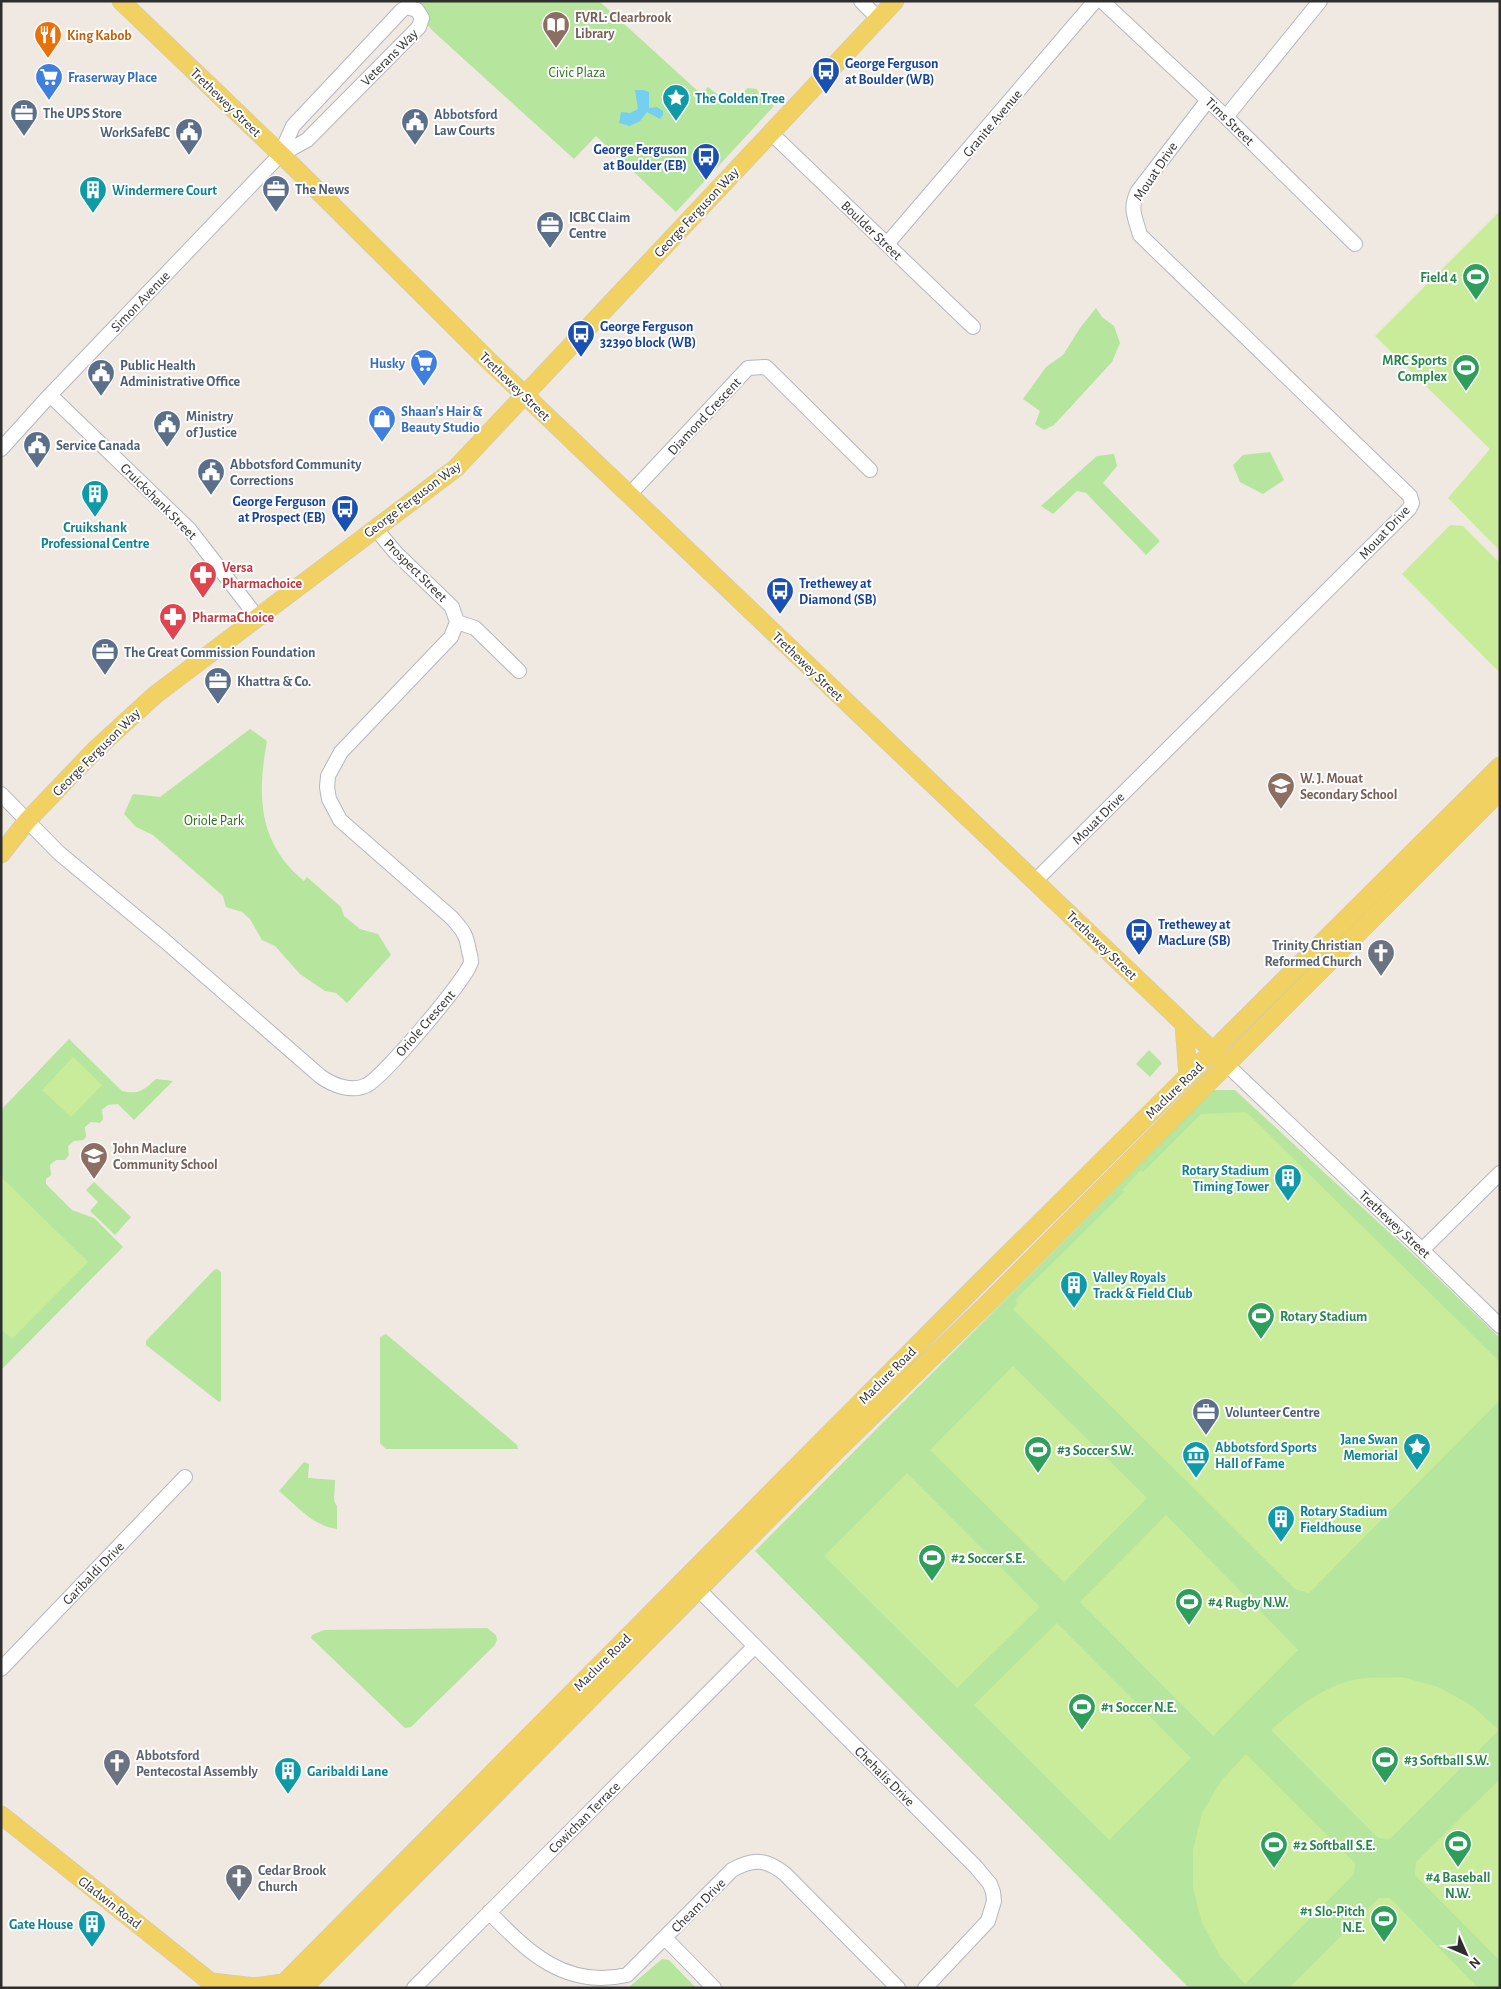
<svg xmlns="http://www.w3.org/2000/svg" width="1501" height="1989" viewBox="0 0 1501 1989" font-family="'Alegreya Sans',sans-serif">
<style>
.green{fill:#b6e59e}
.pitch{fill:#c9ec9a}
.water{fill:#75cff0}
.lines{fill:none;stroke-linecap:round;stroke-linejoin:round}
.minor-casing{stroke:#b4b7c1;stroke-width:16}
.major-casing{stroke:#c9c9c9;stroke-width:19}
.minor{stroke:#fff;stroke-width:14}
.major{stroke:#f2d163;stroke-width:18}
.labels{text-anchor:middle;stroke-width:4;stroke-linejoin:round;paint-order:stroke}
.education-label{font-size:14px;font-weight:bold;fill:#785e54;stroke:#fff;text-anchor:start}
.food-label{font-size:14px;font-weight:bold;fill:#c56008;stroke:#fff;text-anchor:start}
.street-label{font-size:14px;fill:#2e2e2e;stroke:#fff}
.transit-label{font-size:14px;font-weight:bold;fill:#164399;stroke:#fff;text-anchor:start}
.park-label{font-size:14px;fill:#2c6e1b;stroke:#fff}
.shop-label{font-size:14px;font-weight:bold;fill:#366cbe;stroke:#fff;text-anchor:start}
.culture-label{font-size:14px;font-weight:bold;fill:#0d838f;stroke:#fff;text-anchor:start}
.service-label{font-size:14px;font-weight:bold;fill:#4e5e75;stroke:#fff;text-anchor:start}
.leisure-label{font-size:14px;font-weight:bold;fill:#27864d;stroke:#fff;text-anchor:start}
.health-label{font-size:14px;font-weight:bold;fill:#be3a42;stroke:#fff;text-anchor:start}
.worship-label{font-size:14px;font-weight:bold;fill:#5b616d;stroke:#fff;text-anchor:start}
</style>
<rect width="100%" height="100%" fill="#efe9e1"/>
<path class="green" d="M404,1H599L701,94L708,87L721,97L735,98L748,88L756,89L774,106L676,212L596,136L574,159L435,33Z
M1096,308L1102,317L1114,326L1120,343L1112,362L1054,425L1044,430L1035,424L1040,411L1023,399L1046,367L1063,355L1080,328Z
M1270,452L1284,480L1263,494L1240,482L1233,465L1243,455Z
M1114,454L1117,466L1103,483L1160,541L1146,555L1086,493L1077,491L1053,514L1041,506L1097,456Z
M250,729L267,741C257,796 258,843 304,881L307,877L341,907L344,916L360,929L378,934L391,955L347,1003L336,993L325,991L300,974L275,946L262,940L250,919L242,912L226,907L223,896L153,835L136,827L124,814L133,794L160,797Z
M69,1039L122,1091C140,1095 143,1090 156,1079L173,1081L134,1120L118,1104L108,1105L102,1110L103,1119L100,1123L91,1122L85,1127L86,1137L83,1140L74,1141L68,1146L69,1155L65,1160H56L50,1165L51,1175L46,1179V1184L72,1210L94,1218L123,1247L1,1370V1110Z
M1149,1050L1162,1063L1150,1077L1136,1064Z
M1214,1090H1235L1418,1259L1500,1338V1988H1189L755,1551Z
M94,1182L131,1217L115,1235L90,1211L98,1202L86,1190Z
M217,1269L221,1272V1401L219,1402L146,1345V1341L214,1270Z
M386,1334L517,1445L518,1449H386L380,1443V1337Z
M304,1462L309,1464L308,1478L335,1480L334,1501L337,1506V1529C313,1526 297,1506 279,1491Z
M487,1628L496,1635L497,1639L495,1645L411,1727L405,1728L311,1638L312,1635L324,1630Z
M662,1959L669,1960L696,1988H628Z"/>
<path class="pitch" d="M1500,211V551L1448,498L1490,449L1375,336Z
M1450,525L1463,526L1500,563V673L1402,574Z
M73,1057L102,1085L71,1117L42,1090Z
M1246,1112L1500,1362V1400L1309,1593L1295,1589L1013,1309L1018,1303L1015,1300L1124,1192L1122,1190L1141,1170L1143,1172L1201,1114Z
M1,1177L88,1262L12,1339L1,1329Z
M1013,1366L1147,1498L1064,1582L930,1450Z
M907,1473L1040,1607L957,1688L824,1556Z
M1166,1515L1298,1650L1213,1736L1080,1602Z
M1057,1623L1191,1758L1109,1840L974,1705Z
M1402,1677L1438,1687L1471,1705L1499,1730L1390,1839L1378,1838L1271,1730C1298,1706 1329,1681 1367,1678C1378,1677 1390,1678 1402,1677Z
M1246,1754L1355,1863L1354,1874L1245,1984L1220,1956L1202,1923L1193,1887V1850L1202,1813L1221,1781Z
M1500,1779V1961L1415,1875L1416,1862Z
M1379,1898H1390L1478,1988H1289Z"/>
<path class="water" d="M635,90H643L649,92V108L657,107L663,111V115L660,119L647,112L640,121L630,126L619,123L621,112L630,113L638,109Z"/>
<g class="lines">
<defs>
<path id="minor" d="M861,1L878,18
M1102,1L1226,117L1355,244
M1226,117L1320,1
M771,133L973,327
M887,244L1095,1
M50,395L189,529L257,617
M1,449L50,395L280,155L307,140L419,27L422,18L417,10L407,7L402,10L293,126L280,155
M629,495L748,368L766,367L870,470
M375,528L396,553L452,607L457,622L475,628L519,671
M1,794L59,853L165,941L320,1076C332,1085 352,1093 367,1085C383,1077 467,979 471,962C471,959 470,954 469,951C466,933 463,931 452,918L340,820L329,799L327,787L328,776L341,752L451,637L457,622
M1035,881L1409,509L1412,503L1410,496L1140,235C1135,216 1129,209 1138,191L1208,100
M1226,1064L1422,1250L1500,1326
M1422,1250L1500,1173
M692,1583L976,1867L990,1884L993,1892L994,1901L988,1921L925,1988
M1,1669L185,1477
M489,1912C528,1952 565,1989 627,1975L732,1870C754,1858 766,1859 785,1874L898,1988
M665,1938L714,1988
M414,1988L755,1646"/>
<path id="major" d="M121,1L294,167L488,360L1220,1058
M1,854L27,821L95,750L155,695L456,468L895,1
M1184,1024L1188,1076
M1,1815L218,1988
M211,1982L255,1987L283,1983
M279,1988L979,1283L1500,766
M303,1988L833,1454L994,1297L1500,791"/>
</defs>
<use href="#minor" class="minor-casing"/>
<use href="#major" class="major-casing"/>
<use href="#minor" class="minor"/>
<use href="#major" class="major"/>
</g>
<defs>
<symbol id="library-pin" viewBox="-11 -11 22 30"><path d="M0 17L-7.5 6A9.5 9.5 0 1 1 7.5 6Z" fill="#8d6e63" stroke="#fff"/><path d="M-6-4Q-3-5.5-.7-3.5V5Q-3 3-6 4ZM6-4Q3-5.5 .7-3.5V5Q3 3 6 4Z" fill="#fff"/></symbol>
<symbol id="restaurant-pin" viewBox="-11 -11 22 30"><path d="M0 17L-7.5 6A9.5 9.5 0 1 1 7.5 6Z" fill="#e8710a" stroke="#fff"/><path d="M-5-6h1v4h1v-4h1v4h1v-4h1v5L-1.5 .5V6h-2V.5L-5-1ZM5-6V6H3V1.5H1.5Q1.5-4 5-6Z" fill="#fff"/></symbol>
<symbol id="bus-pin" viewBox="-11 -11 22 30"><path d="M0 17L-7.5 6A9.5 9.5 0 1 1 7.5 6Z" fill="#1a4fb4" stroke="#fff"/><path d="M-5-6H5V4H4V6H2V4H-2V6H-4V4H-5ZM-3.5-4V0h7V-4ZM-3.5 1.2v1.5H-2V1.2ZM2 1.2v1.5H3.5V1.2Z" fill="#fff"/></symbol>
<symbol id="supermarket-pin" viewBox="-11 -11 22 30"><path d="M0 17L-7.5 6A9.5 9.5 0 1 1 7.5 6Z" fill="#3f7fe0" stroke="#fff"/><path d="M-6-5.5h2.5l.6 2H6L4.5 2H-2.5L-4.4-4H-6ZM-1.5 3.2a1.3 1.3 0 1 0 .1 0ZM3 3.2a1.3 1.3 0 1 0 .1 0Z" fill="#fff"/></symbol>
<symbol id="sight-pin" viewBox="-11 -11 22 30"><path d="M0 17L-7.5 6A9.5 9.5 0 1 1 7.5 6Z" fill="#0f9aa8" stroke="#fff"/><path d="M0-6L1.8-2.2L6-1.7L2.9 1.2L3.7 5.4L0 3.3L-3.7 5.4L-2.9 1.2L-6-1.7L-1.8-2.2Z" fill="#fff"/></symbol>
<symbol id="office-pin" viewBox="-11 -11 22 30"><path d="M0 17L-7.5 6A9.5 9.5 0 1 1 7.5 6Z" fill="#5c6f8a" stroke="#fff"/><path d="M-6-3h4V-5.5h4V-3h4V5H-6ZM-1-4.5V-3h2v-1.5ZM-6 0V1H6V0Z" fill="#fff"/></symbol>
<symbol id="civic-pin" viewBox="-11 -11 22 30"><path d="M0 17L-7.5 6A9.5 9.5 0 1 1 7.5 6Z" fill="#5c6f8a" stroke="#fff"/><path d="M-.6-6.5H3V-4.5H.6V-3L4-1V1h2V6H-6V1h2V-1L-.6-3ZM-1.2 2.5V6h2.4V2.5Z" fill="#fff"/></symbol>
<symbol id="building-pin" viewBox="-11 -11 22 30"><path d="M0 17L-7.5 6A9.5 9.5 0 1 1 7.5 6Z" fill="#0f9aa8" stroke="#fff"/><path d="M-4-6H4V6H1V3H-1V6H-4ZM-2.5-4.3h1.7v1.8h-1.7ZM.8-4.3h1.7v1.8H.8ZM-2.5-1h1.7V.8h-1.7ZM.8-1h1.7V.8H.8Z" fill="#fff"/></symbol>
<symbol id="stadium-pin" viewBox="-11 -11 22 30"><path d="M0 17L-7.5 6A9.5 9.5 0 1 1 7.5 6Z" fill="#2e9e5b" stroke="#fff"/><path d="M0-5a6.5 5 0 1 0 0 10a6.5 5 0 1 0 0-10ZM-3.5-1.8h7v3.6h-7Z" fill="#fff"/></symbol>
<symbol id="shop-pin" viewBox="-11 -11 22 30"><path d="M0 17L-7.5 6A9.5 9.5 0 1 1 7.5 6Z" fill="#3f7fe0" stroke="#fff"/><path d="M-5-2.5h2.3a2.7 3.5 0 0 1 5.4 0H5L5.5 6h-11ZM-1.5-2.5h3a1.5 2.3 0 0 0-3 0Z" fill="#fff"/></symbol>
<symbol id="pharmacy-pin" viewBox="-11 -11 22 30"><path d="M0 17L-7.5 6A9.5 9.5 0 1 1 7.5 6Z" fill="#e0444e" stroke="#fff"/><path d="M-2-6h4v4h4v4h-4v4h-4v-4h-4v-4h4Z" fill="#fff"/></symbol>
<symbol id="school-pin" viewBox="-11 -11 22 30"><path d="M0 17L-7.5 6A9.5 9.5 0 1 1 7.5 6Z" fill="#8d6e63" stroke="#fff"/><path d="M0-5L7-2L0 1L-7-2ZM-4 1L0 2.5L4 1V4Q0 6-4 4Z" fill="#fff"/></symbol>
<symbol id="church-pin" viewBox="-11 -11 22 30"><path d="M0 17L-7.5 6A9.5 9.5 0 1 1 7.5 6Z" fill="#6b7280" stroke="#fff"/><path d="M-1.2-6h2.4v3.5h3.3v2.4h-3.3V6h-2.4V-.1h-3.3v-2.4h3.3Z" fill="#fff"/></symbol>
<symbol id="museum-pin" viewBox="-11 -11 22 30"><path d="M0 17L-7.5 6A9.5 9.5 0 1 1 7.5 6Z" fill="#0f9aa8" stroke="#fff"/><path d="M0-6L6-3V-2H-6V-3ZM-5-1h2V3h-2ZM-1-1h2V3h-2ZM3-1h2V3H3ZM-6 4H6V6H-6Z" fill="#fff"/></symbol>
</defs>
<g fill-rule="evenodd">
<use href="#library-pin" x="540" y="9" width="32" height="43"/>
<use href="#restaurant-pin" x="32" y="19" width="32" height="43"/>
<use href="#bus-pin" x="810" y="55" width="32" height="43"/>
<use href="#supermarket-pin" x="33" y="61" width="32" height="43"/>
<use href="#sight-pin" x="660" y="82" width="32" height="43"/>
<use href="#office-pin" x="8" y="97" width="32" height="43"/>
<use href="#civic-pin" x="399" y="106" width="32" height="43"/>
<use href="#civic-pin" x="173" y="116" width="32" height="43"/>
<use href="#bus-pin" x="690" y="141" width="32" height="43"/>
<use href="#office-pin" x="260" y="173" width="32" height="43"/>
<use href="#building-pin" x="77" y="174" width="32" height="43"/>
<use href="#office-pin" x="534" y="209" width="32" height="43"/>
<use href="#stadium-pin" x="1460" y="261" width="32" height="43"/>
<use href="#bus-pin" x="565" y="318" width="32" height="43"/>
<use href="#supermarket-pin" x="408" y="347" width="32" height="43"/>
<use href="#stadium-pin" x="1450" y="352" width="32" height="43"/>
<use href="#civic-pin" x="85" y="357" width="32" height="43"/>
<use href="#shop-pin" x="366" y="403" width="32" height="43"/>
<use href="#civic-pin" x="151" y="408" width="32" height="43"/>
<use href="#civic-pin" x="21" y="429" width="32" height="43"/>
<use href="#civic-pin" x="195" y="456" width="32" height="43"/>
<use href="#building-pin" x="79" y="478" width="32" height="43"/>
<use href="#bus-pin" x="329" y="493" width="32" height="43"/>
<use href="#pharmacy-pin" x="187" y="559" width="32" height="43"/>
<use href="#bus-pin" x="764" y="575" width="32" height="43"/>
<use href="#pharmacy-pin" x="157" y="601" width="32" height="43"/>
<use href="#office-pin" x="89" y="636" width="32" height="43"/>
<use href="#office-pin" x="202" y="665" width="32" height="43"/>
<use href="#school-pin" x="1265" y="770" width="32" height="43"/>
<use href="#bus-pin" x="1123" y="916" width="32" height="43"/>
<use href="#church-pin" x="1365" y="937" width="32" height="43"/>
<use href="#school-pin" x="78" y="1140" width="32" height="43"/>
<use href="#building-pin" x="1272" y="1162" width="32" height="43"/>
<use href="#building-pin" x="1058" y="1269" width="32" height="43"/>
<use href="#stadium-pin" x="1245" y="1300" width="32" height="43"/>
<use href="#office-pin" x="1190" y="1396" width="32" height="43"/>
<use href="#sight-pin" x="1401" y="1431" width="32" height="43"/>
<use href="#stadium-pin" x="1022" y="1434" width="32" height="43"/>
<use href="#museum-pin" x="1180" y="1439" width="32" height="43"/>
<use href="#building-pin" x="1265" y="1503" width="32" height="43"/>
<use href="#stadium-pin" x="916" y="1542" width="32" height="43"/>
<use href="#stadium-pin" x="1173" y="1586" width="32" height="43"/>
<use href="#stadium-pin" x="1066" y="1691" width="32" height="43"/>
<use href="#stadium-pin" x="1369" y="1744" width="32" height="43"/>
<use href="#church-pin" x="101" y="1747" width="32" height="43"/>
<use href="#building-pin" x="272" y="1755" width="32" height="43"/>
<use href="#stadium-pin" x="1442" y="1828" width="32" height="43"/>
<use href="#stadium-pin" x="1258" y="1829" width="32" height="43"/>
<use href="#church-pin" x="223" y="1862" width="32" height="43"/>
<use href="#stadium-pin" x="1368" y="1903" width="32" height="43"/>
<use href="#building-pin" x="76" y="1908" width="32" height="43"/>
</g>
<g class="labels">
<g class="education-label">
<text x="575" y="22">FVRL: Clearbrook<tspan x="575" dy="16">Library</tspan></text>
<text x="1300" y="783">W. J. Mouat<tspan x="1300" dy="16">Secondary School</tspan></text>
<text x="113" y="1153">John Maclure<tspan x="113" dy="16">Community School</tspan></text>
</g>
<g class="food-label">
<text x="67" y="40">King Kabob</text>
</g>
<g class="street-label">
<text transform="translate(389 57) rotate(-45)" y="5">Veterans Way</text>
<text transform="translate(226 102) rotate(44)" y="5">Trethewey Street</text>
<text transform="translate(1230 121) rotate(44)" y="5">Tims Street</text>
<text transform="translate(992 123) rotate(-50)" y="5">Granite Avenue</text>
<text transform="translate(1155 171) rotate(-56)" y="5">Mouat Drive</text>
<text transform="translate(696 212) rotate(-47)" y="5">George Ferguson Way</text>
<text transform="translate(872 230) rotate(44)" y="5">Boulder Street</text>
<text transform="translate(140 301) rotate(-46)" y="5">Simon Avenue</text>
<text transform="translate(515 386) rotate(44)" y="5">Trethewey Street</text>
<text transform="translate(704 416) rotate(-47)" y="5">Diamond Crescent</text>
<text transform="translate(412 499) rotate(-37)" y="5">George Ferguson Way</text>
<text transform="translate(159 501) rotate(45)" y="5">Cruickshank Street</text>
<text transform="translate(1384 532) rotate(-47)" y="5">Mouat Drive</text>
<text transform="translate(416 570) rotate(45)" y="5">Prospect Street</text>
<text transform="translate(808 666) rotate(44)" y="5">Trethewey Street</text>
<text transform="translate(96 752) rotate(-45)" y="5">George Ferguson Way</text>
<text transform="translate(1098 818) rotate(-45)" y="5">Mouat Drive</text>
<text transform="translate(1102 945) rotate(44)" y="5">Trethewey Street</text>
<text transform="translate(425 1023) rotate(-49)" y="5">Oriole Crescent</text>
<text transform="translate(1174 1090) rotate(-44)" y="5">Maclure Road</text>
<text transform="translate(1395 1224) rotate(43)" y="5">Trethewey Street</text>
<text transform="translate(887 1375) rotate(-45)" y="5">Maclure Road</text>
<text transform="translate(93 1573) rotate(-46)" y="5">Garibaldi Drive</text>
<text transform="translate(602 1662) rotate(-45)" y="5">Maclure Road</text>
<text transform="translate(885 1776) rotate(45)" y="5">Chehalis Drive</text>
<text transform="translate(584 1817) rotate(-45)" y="5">Cowichan Terrace</text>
<text transform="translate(110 1902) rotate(38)" y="5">Gladwin Road</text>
<text transform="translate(698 1905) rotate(-45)" y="5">Cheam Drive</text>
</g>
<g class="transit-label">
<text x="845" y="68">George Ferguson<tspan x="845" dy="16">at Boulder (WB)</tspan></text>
<text x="687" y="154" text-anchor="end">George Ferguson<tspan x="687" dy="16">at Boulder (EB)</tspan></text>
<text x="600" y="331">George Ferguson<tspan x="600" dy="16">32390 block (WB)</tspan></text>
<text x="326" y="506" text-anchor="end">George Ferguson<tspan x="326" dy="16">at Prospect (EB)</tspan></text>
<text x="799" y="588">Trethewey at<tspan x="799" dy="16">Diamond (SB)</tspan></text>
<text x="1158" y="929">Trethewey at<tspan x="1158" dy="16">MacLure (SB)</tspan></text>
</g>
<g class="park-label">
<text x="577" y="77">Civic Plaza</text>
<text x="214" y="825">Oriole Park</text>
</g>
<g class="shop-label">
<text x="68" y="82">Fraserway Place</text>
<text x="405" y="368" text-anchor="end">Husky</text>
<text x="401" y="416">Shaan's Hair &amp;<tspan x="401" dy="16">Beauty Studio</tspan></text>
</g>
<g class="culture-label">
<text x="695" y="103">The Golden Tree</text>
<text x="112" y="195">Windermere Court</text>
<text x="95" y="532" text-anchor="middle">Cruikshank<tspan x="95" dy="16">Professional Centre</tspan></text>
<text x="1269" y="1175" text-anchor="end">Rotary Stadium<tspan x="1269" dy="16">Timing Tower</tspan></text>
<text x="1093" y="1282">Valley Royals<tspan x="1093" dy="16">Track &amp; Field Club</tspan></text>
<text x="1398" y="1444" text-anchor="end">Jane Swan<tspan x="1398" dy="16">Memorial</tspan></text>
<text x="1215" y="1452">Abbotsford Sports<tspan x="1215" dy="16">Hall of Fame</tspan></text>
<text x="1300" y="1516">Rotary Stadium<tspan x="1300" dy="16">Fieldhouse</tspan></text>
<text x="307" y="1776">Garibaldi Lane</text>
<text x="73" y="1929" text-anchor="end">Gate House</text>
</g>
<g class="service-label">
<text x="43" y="118">The UPS Store</text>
<text x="434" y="119">Abbotsford<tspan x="434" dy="16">Law Courts</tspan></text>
<text x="170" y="137" text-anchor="end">WorkSafeBC</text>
<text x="295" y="194">The News</text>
<text x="569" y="222">ICBC Claim<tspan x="569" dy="16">Centre</tspan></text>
<text x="120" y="370">Public Health<tspan x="120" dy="16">Administrative Office</tspan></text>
<text x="186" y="421">Ministry<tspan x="186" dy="16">of Justice</tspan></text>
<text x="56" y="450">Service Canada</text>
<text x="230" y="469">Abbotsford Community<tspan x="230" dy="16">Corrections</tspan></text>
<text x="124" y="657">The Great Commission Foundation</text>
<text x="237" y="686">Khattra &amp; Co.</text>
<text x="1225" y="1417">Volunteer Centre</text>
</g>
<g class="leisure-label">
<text x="1457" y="282" text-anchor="end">Field 4</text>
<text x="1447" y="365" text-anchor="end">MRC Sports<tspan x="1447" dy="16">Complex</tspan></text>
<text x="1280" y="1321">Rotary Stadium</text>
<text x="1057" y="1455">#3 Soccer S.W.</text>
<text x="951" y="1563">#2 Soccer S.E.</text>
<text x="1208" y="1607">#4 Rugby N.W.</text>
<text x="1101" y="1712">#1 Soccer N.E.</text>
<text x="1404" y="1765">#3 Softball S.W.</text>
<text x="1293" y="1850">#2 Softball S.E.</text>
<text x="1458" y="1882" text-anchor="middle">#4 Baseball<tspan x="1458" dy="16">N.W.</tspan></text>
<text x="1365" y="1916" text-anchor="end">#1 Slo-Pitch<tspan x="1365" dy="16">N.E.</tspan></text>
</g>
<g class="health-label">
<text x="222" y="572">Versa<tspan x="222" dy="16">Pharmachoice</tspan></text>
<text x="192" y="622">PharmaChoice</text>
</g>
<g class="worship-label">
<text x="1362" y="950" text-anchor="end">Trinity Christian<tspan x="1362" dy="16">Reformed Church</tspan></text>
<text x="136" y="1760">Abbotsford<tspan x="136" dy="16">Pentecostal Assembly</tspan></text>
<text x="258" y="1875">Cedar Brook<tspan x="258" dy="16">Church</tspan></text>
</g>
</g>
<rect width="1501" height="1989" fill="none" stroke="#2e2e2e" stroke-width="5"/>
<g transform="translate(1466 1954) rotate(135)" stroke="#ffffff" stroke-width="4" paint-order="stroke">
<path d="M0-4L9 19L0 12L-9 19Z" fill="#2e2e2e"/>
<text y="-8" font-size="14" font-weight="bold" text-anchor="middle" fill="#2e2e2e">N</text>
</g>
</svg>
